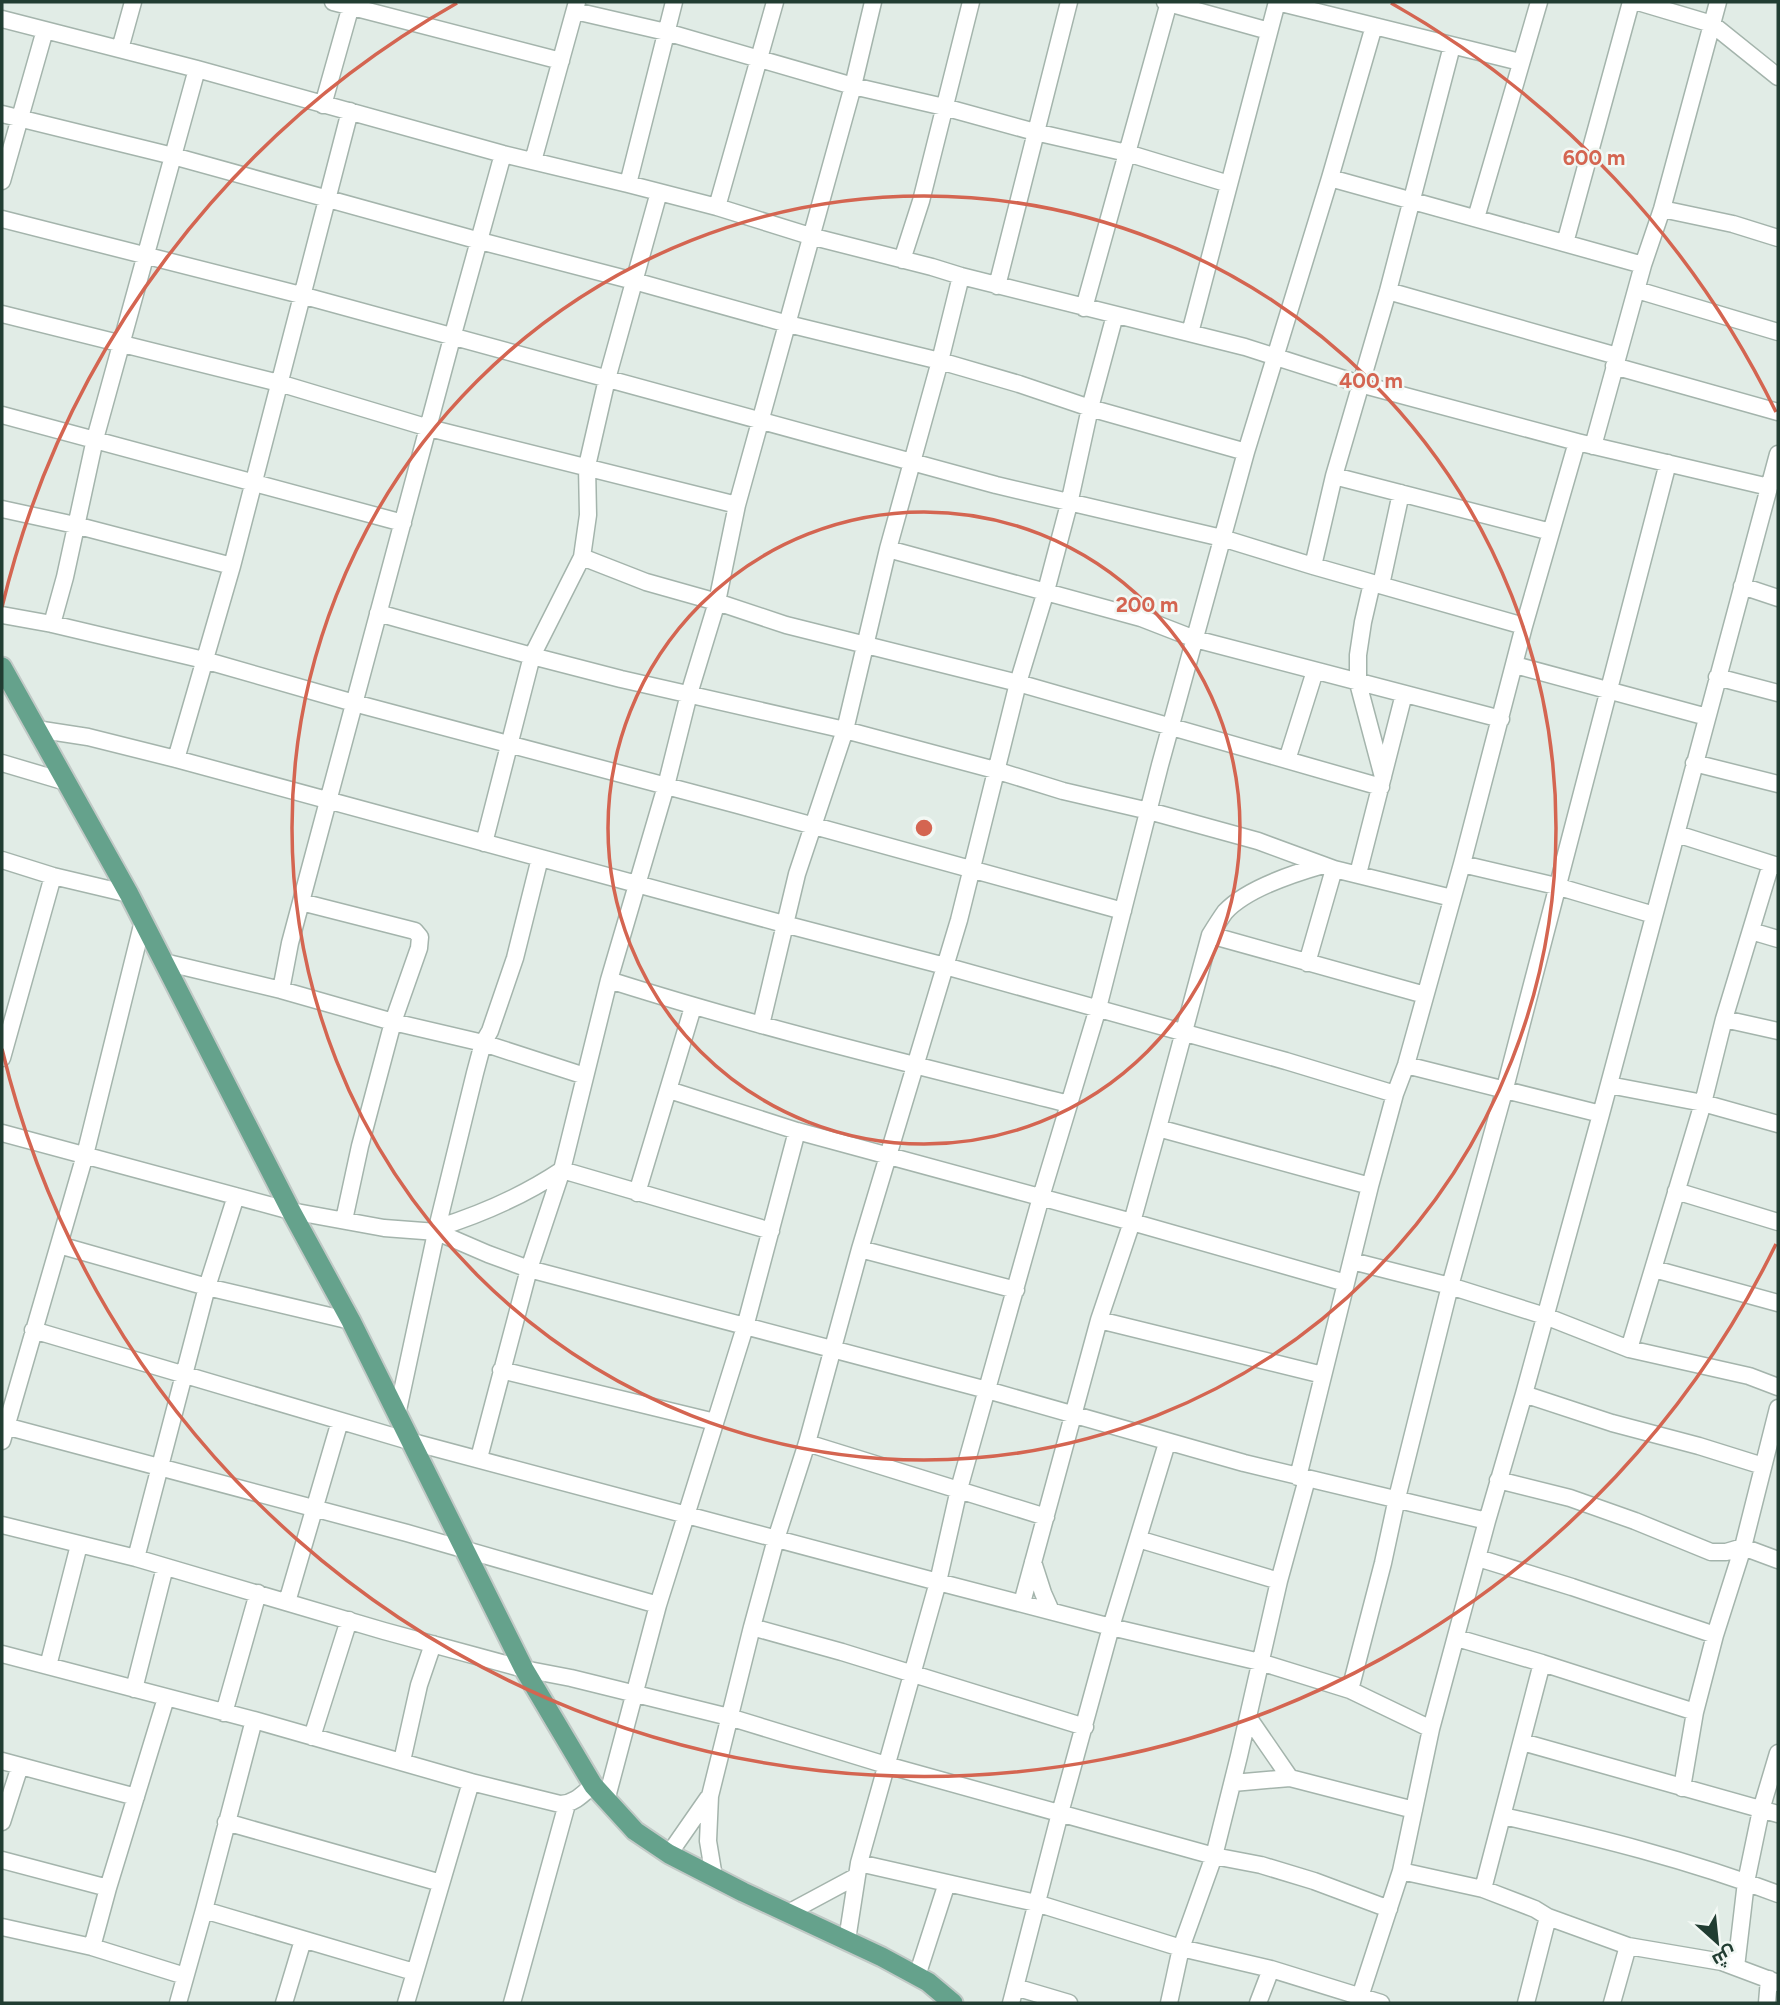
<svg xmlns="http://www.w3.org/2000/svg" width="1780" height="2005" viewBox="0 0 1780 2005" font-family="Figtree,Cairo,sans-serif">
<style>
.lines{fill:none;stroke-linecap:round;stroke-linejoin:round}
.minor-casing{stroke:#a4b4ac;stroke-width:19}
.major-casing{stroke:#c1c9c6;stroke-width:23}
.minor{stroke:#fff;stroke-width:16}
.major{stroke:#65a28c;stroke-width:19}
.ring{fill:none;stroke:#d46551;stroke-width:3.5}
.centre{fill:#d46551;stroke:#f2f8f4;stroke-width:3.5}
.ring-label{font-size:21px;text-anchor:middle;font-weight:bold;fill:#d46551;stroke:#f2f8f4;stroke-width:5;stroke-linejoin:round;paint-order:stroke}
</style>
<rect width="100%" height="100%" fill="#e1ece6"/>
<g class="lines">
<defs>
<path id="minor" d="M333,2L561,61
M1165,2L1269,31
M1277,2L1520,62
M1638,2L1712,24L1778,77
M575,11L666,32L853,86L944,107L1035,132L1127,153L1229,184
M2,19L197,69L503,154L628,184L717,207L810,236L932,267L961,276L1245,347L1360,384L1577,442L1769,487
M120,49L133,2
M323,105L352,2
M2,114L173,156L480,241L634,281L788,324L940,361L1019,384L1090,408L1246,452
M533,161L577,2
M1330,178L1643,265
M2,181L45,30
M628,184L674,2
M717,207L775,2
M1662,209L1733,224L1778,238
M1476,218L1539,2
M2,219L301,295L996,485L1222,538L1313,566L1524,626
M1565,243L1631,2
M902,260L921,201L971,2
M997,286L1069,2
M1637,290L1778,332
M1388,291L1617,356
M1084,308L1169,2
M2,314L279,383L429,428L737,505
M1190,333L1277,2
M1614,366L1778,412
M2,415L403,523
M1593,446L1643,265L1662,209L1718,2
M1334,476L1551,532
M2,509L75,525L232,566
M888,549L1141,618L1195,639L1501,719
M582,557L646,582L717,602L786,625L1018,683L1381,787
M1313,566L1334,476L1388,291L1452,46
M1372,583L1363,622L1358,655V683L1383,777
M1381,585L1401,493
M1742,586L1778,598
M378,613L532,656L621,679L845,730L995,770L1063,791L1149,811L1258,841L1334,869L1452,898
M2,615L52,624L204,660L354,703L738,805L1123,911
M52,624L65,577L95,439L197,69
M1515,665L1707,717
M1717,677L1778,693
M36,729L88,737L176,759L784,924L945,966L1286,1061L1395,1094
M176,759L232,566L350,111
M1287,760L1315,671
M2,763L66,782
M1694,763L1778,784
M1677,834L1778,866
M484,843L532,656L582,557L588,515L587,466L607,379L659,192
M2,860L53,876L129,894
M1462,864L1556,886L1654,915
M1358,874L1404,694
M301,902L415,931L420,937L419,948L393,1022L360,1146L344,1220
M1751,931L1778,939
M1210,935L1425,995
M164,962L281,990L393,1022L483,1043L585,1076
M1307,963L1334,869
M609,980C760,1028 915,1065 1069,1104
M281,990L290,943L452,338L503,154
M1724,1019L1778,1031
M761,1025L797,874L845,730L888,549L940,361L961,276
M2,1058L53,876
M1406,1065L1601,1114
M1609,1085L1703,1103L1778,1124
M669,1090L797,1131L1132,1222L1346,1283
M1158,1128L1370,1186
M2,1133L291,1211L384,1228L437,1232L488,1254L529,1269L987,1390L1244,1463L1487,1521
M1676,1191L1778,1222
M637,1193L693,1007
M437,1228C482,1214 523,1196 562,1170L771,1231
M59,1245L207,1287L351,1321
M860,1249L1016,1290
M1352,1261L1450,1286L1545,1316L1629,1349L1749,1376L1778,1387
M1654,1269L1778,1303
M1099,1320L1323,1375
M33,1330L409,1441L938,1582L1111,1627L1260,1662L1350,1690L1431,1729
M1629,1349L1703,1103L1724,1019L1771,864
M501,1370L715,1422
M1524,1394L1612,1423L1699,1446L1763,1466
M397,1415L437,1228L475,1073L483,1043L490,1031L515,958L540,858
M5,1426L407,1533L658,1605
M2,1441L85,1155L143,921
M807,1443L1046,1517
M479,1458L529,1269L562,1170L609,980L666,786L689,694L717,602L737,505L853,86L873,2
M1298,1477L1370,1186L1395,1094L1406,1065L1462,864L1524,626L1577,442
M1498,1480L1570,1498L1635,1521L1711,1552H1726L1743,1547L1778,1560
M2,1525L136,1558L384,1631L524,1669L571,1678L729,1717L886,1765L1214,1856L1261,1865L1314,1881L1389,1909
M1138,1539L1279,1581
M136,1558L207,1287L236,1196
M1478,1558L1572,1587L1715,1635
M1033,1562L1043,1593L1051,1611
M287,1602L340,1421
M1022,1603L1099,1320L1132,1222L1158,1128L1210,935C1215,927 1220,919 1225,912C1246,889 1295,873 1323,865
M752,1627L842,1652L1085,1727
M1457,1638L1542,1663L1695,1712L1682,1788
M2,1654L254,1720L471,1782L560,1804C574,1804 583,1794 593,1785
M48,1666L79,1545
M134,1689L165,1567
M1350,1690L1383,1563L1397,1498L1450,1286L1505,1088L1668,463
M1695,1712L1715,1635L1743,1547L1778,1408
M224,1713L258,1593
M1248,1717L1290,1778
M312,1737L349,1620
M1522,1742L1778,1814
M2,1761L136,1797
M402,1761L419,1685L433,1644
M1233,1783L1290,1778L1414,1810
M606,1801L658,1605L745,1327L797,1131
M1503,1816C1596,1837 1689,1860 1778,1894
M2,1822L20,1766
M226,1822L441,1883
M669,1854L708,1798
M2,1860L108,1888
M859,1863L1036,1903L1181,1948L1271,1969L1381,2003
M1401,1871L1483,1889L1535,1909L1548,1917L1628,1946L1722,1962L1778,1983
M714,1877L708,1841L710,1796L752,1627L776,1539L807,1443L860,1249L959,920L1018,683L1046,591L1069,504L1090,408L1115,315
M1483,1889L1542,1663
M204,1910L414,1972
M788,1913L857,1876
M2,1927L92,1947L185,1976
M847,1940L859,1863L938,1582L959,1489L1041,1197L1098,1008L1160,765L1246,452L1330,178L1374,26
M92,1947L108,1888L166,1698
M1736,1967L1746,1882L1761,1810L1778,1753
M917,1976L947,1883
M1015,1987L1069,2003
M178,2003L204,1910L254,1720
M284,2003L303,1940
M406,2003L471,1782
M512,2003L567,1804
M1011,2003L1060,1813L1111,1627L1167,1443
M1169,2003L1181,1948L1214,1856L1239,1756L1279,1581L1307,1479
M1258,2003L1271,1969
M1358,2003L1401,1871L1431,1729L1487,1521L1524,1394L1601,1114L1778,454
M1526,2003L1548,1917
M1612,2003L1628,1946
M1767,2003L1769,1979"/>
<path id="major" d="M2,667L129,894L291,1211L351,1321L524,1669L593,1785L635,1831L669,1854L743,1892L882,1957L928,1982L953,2003"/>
</defs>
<use href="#minor" class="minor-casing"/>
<use href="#major" class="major-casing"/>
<use href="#minor" class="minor"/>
<use href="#major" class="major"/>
</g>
<g class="ring">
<circle cx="924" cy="828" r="316"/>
<circle cx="924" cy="828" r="632"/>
<path d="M1776 1244A948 948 0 0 1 2 1049M2 607A948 948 0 0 1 457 3M1391 3A948 948 0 0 1 1776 412"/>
</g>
<circle cx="924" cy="828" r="10" class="centre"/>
<g class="ring-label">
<text x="1594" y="165">600 m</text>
<text x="1371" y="388">400 m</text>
<text x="1147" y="612">200 m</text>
</g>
<rect width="1780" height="2005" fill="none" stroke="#213d32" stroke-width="7"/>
<g transform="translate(1717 1942) rotate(153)" stroke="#f2f8f4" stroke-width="5" paint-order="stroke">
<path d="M0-5L12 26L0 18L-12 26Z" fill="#213d32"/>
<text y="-10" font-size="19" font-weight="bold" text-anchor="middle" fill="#213d32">ش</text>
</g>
</svg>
